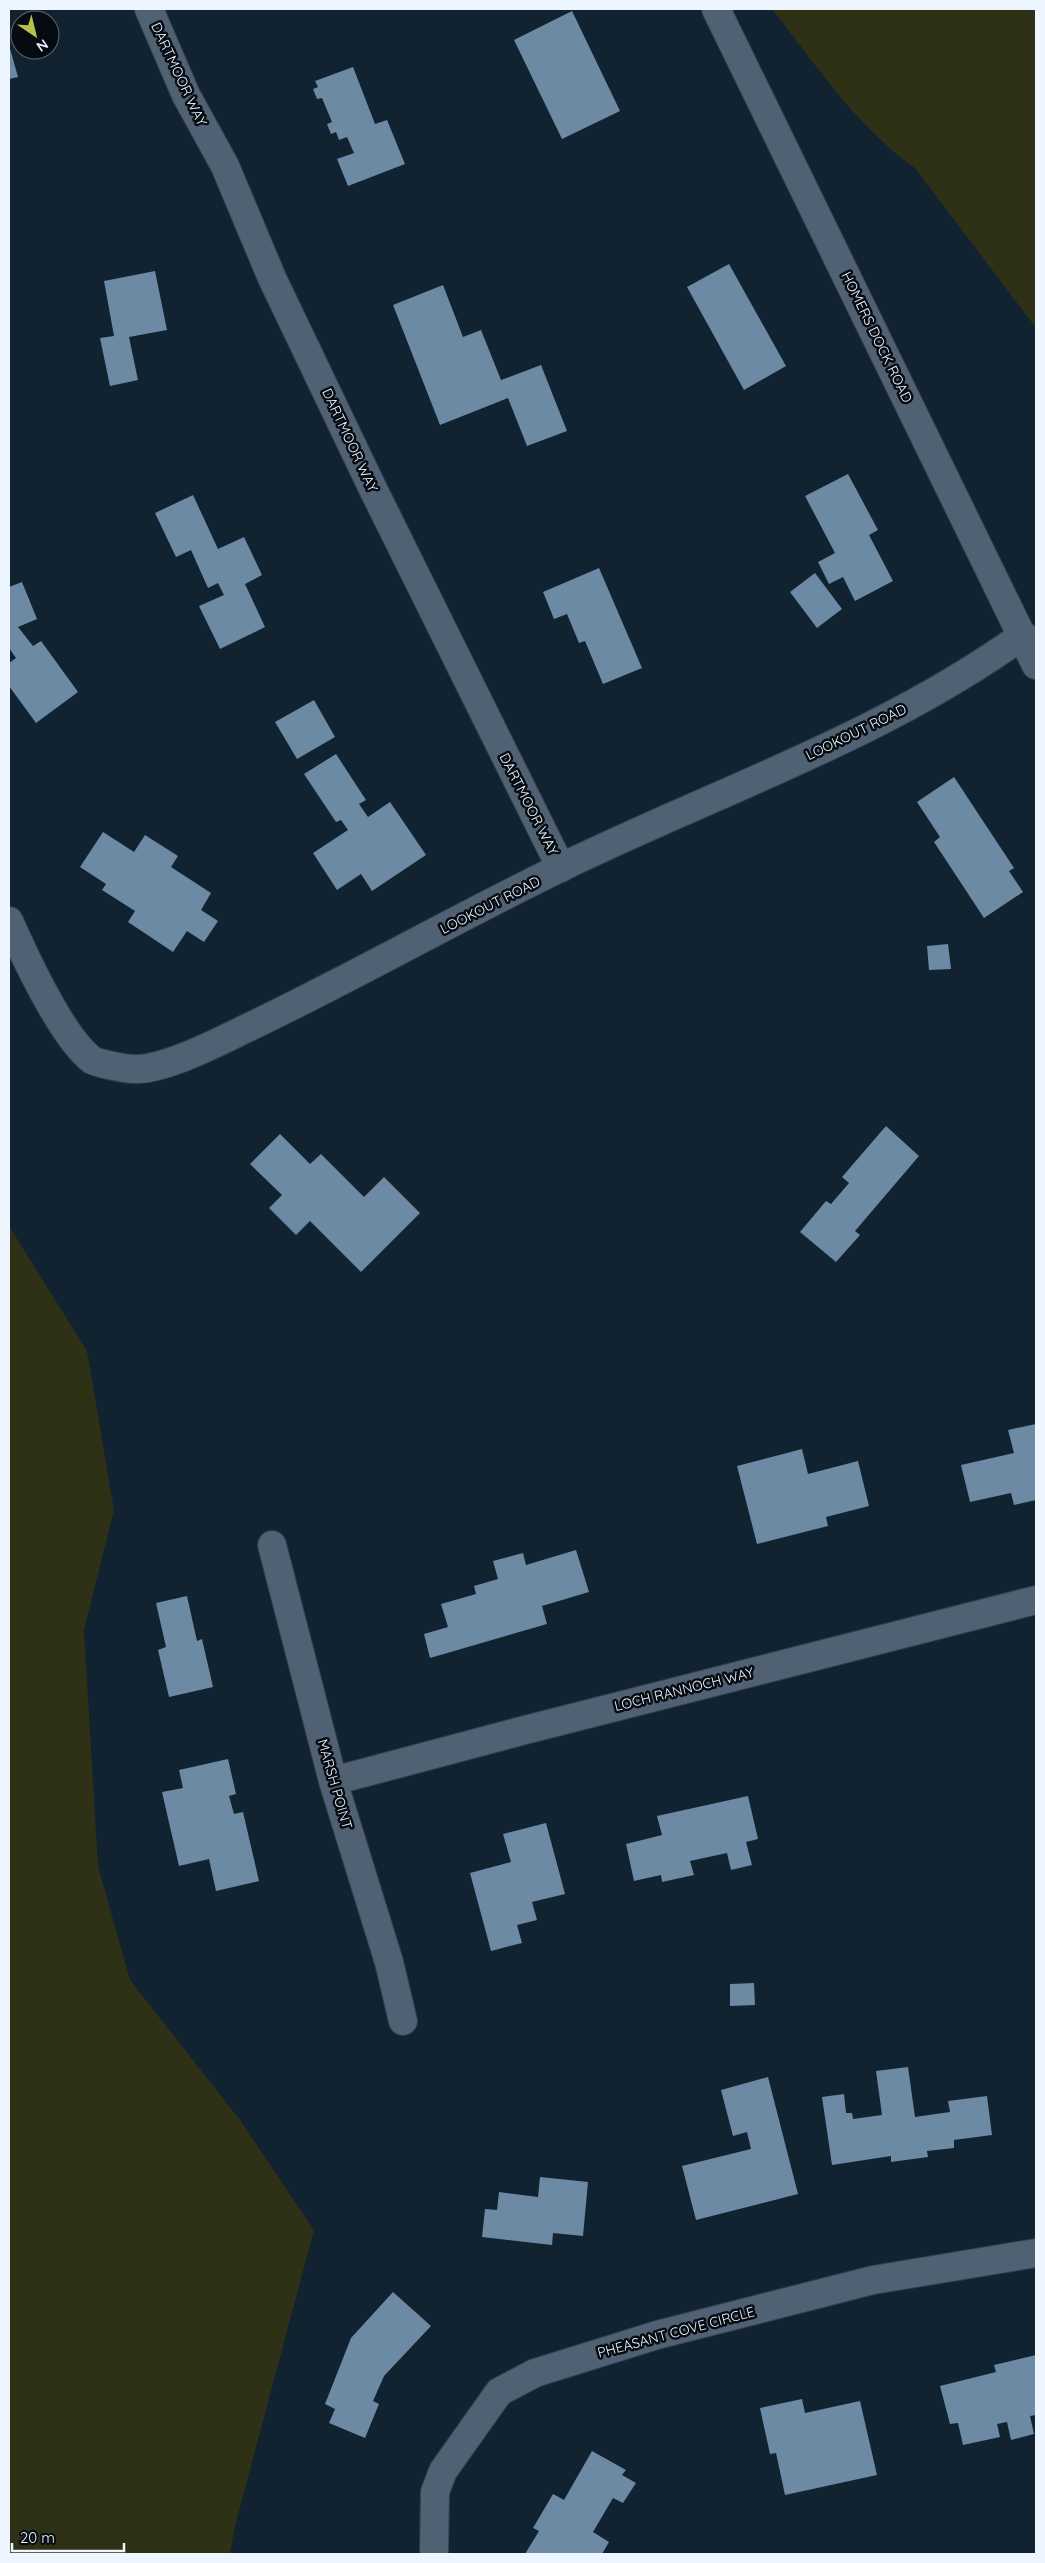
<svg xmlns="http://www.w3.org/2000/svg" width="1045" height="2563" viewBox="0 0 1045 2563" font-family="Quicksand,sans-serif">
<style>
.green{fill:#2e3116}
.building{fill:#6d8aa5}
.lines{fill:none;stroke-linecap:round;stroke-linejoin:round}
.street-casing{stroke:#343e4b;stroke-width:30}
.street{stroke:#4f6173;stroke-width:28}
.labels{text-anchor:middle;stroke-width:5;stroke-linejoin:round;paint-order:stroke}
.street-label{font-size:14px;fill:#edf5fe;stroke:#050b11}
</style>
<rect width="100%" height="100%" fill="#112231"/>
<path class="green" d="M772,9H1036V328L915,168C856,126 816,65 772,9Z
M9,1226L87,1351L114,1510L84,1630L98,1866L130,1980L240,2120L314,2230L235,2526L230,2554H9Z"/>
<path class="building" d="M572,11L620,111L562,139L514,40Z
M9,45L18,77L9,79Z
M353,67L375,124L387,120L405,164L348,186L337,159L354,153L347,137L339,140L336,132L331,134L327,124L332,122L322,98L317,99L313,89L318,87L315,81Z
M729,264L786,366L744,390L687,287Z
M155,271L167,330L129,337L138,380L110,386L100,338L114,336L104,281Z
M443,285L463,337L481,330L501,380L541,365L567,431L527,446L508,398L440,425L393,305Z
M848,474L878,530L869,535L893,581L855,601L843,577L829,584L818,562L835,553L805,496Z
M193,495L218,549L244,537L262,575L245,584L265,627L220,649L199,606L224,595L218,583L208,588L191,550L176,557L155,513Z
M599,568L642,668L603,684L585,641L579,643L567,614L554,619L543,592Z
M815,573L842,609L817,628L790,592Z
M22,582L37,619L18,627L33,646L41,641L78,692L36,723L9,686V663L16,658L9,648V587Z
M314,700L335,737L297,759L275,722Z
M336,754L366,800L359,804L368,817L390,802L426,855L372,891L361,874L337,890L313,853L348,830L341,820L336,822L304,774Z
M954,777L1014,868L1009,871L1023,892L984,918L934,842L940,837L917,802Z
M103,832L134,852L145,835L178,856L171,867L211,893L201,910L218,921L204,942L187,931L173,952L128,922L135,911L102,890L106,884L80,867Z
M948,944L951,969L929,970L927,946Z
M886,1126L919,1156L855,1231L860,1235L836,1262L800,1232L826,1201L831,1204L849,1183L842,1177Z
M280,1134L310,1164L321,1154L364,1197L384,1177L420,1213L361,1272L310,1221L296,1235L269,1208L282,1195L250,1164Z
M1036,1424V1500L1014,1505L1011,1493L970,1502L961,1465L1014,1453L1008,1430Z
M802,1449L808,1474L858,1461L869,1506L826,1517L828,1526L757,1544L737,1466Z
M576,1550L589,1592L542,1606L547,1624L430,1658L424,1634L448,1627L441,1604L476,1594L474,1586L498,1579L493,1561L523,1553L526,1565Z
M187,1596L197,1641L202,1639L213,1687L169,1697L158,1650L166,1647L156,1603Z
M228,1759L236,1794L229,1796L234,1814L243,1812L259,1881L216,1891L209,1859L179,1866L162,1792L183,1788L179,1770Z
M748,1796L758,1839L746,1842L752,1865L731,1870L727,1853L690,1861L694,1875L662,1882L661,1875L634,1881L626,1844L662,1835L657,1816Z
M546,1823L565,1894L532,1902L537,1920L517,1925L522,1943L491,1951L470,1873L511,1862L503,1834Z
M754,1983L755,2005L730,2006V1984Z
M908,2067L915,2117L950,2112L948,2101L987,2096L992,2135L954,2140V2148L927,2151L928,2157L891,2162V2156L832,2165L822,2097L844,2094L846,2113H852L853,2119L882,2115L876,2071Z
M768,2077L798,2194L696,2220L682,2166L751,2149L747,2132L733,2136L721,2090Z
M540,2177L588,2182L583,2236L553,2233L552,2245L482,2237L485,2209L497,2210L499,2192L538,2197Z
M393,2292L431,2326L384,2376L373,2401L379,2404L365,2438L329,2423L335,2409L325,2404L351,2338Z
M1036,2355V2415L1030,2416L1034,2434L1011,2440L1007,2422L997,2424L1000,2437L963,2445L958,2423L950,2424L940,2386L996,2372L994,2365Z
M802,2399L805,2413L860,2401L877,2475L785,2495L776,2453L770,2454L760,2408Z
M592,2451L626,2470L622,2475L636,2483L623,2503L613,2498L593,2532L609,2542L602,2554H525L539,2531L533,2528L553,2494L564,2500Z"/>
<g class="lines">
<defs>
<path id="street" d="M149,9L186,95L225,166L272,278L373,489L561,868
M716,9L1036,665
M9,921C25,957 62,1037 92,1060C97,1063 125,1069 133,1069C163,1071 218,1042 245,1029C352,978 455,919 562,867C716,792 883,736 1023,635
M272,1545L333,1781L389,1962L403,2021
M333,1781L525,1730L1036,1600
M434,2554L435,2492L443,2471L499,2392L535,2373L657,2335L873,2280L1036,2253"/>
</defs>
<use href="#street" class="street-casing"/>
<use href="#street" class="street"/>
</g>
<g class="labels">
<g class="street-label">
<text transform="translate(179 74) rotate(65)" y="5">DARTMOOR WAY</text>
<text transform="translate(877 337) rotate(64)" y="5">HOMERS DOCK ROAD</text>
<text transform="translate(350 440) rotate(65)" y="5">DARTMOOR WAY</text>
<text transform="translate(856 732) rotate(-26)" y="5">LOOKOUT ROAD</text>
<text transform="translate(529 804) rotate(63)" y="5">DARTMOOR WAY</text>
<text transform="translate(490 905) rotate(-27)" y="5">LOOKOUT ROAD</text>
<text transform="translate(684 1689) rotate(-14)" y="5">LOCH RANNOCH WAY</text>
<text transform="translate(335 1784) rotate(74)" y="5">MARSH POINT</text>
<text transform="translate(676 2332) rotate(-15)" y="5">PHEASANT COVE CIRCLE</text>
</g>
</g>
<rect width="1045" height="2563" fill="none" stroke="#edf5fe" stroke-width="20"/>
<g transform="translate(35 35) rotate(145)"><circle r="24" fill="#050b11" stroke="#626970"/>
<path d="M0-4L9 19L0 12L-9 19Z" fill="#b6c149"/>
<text y="-8" font-size="14" font-weight="bold" text-anchor="middle" fill="#edf5fe">N</text>
</g>
<path d="M12 2543v8h112v-8" fill="none" stroke="#edf5fe" stroke-width="2.5"/>
<text x="20" y="2543" font-size="15" fill="#edf5fe" stroke="#050b11" stroke-width="4" paint-order="stroke">20 m</text>
</svg>
